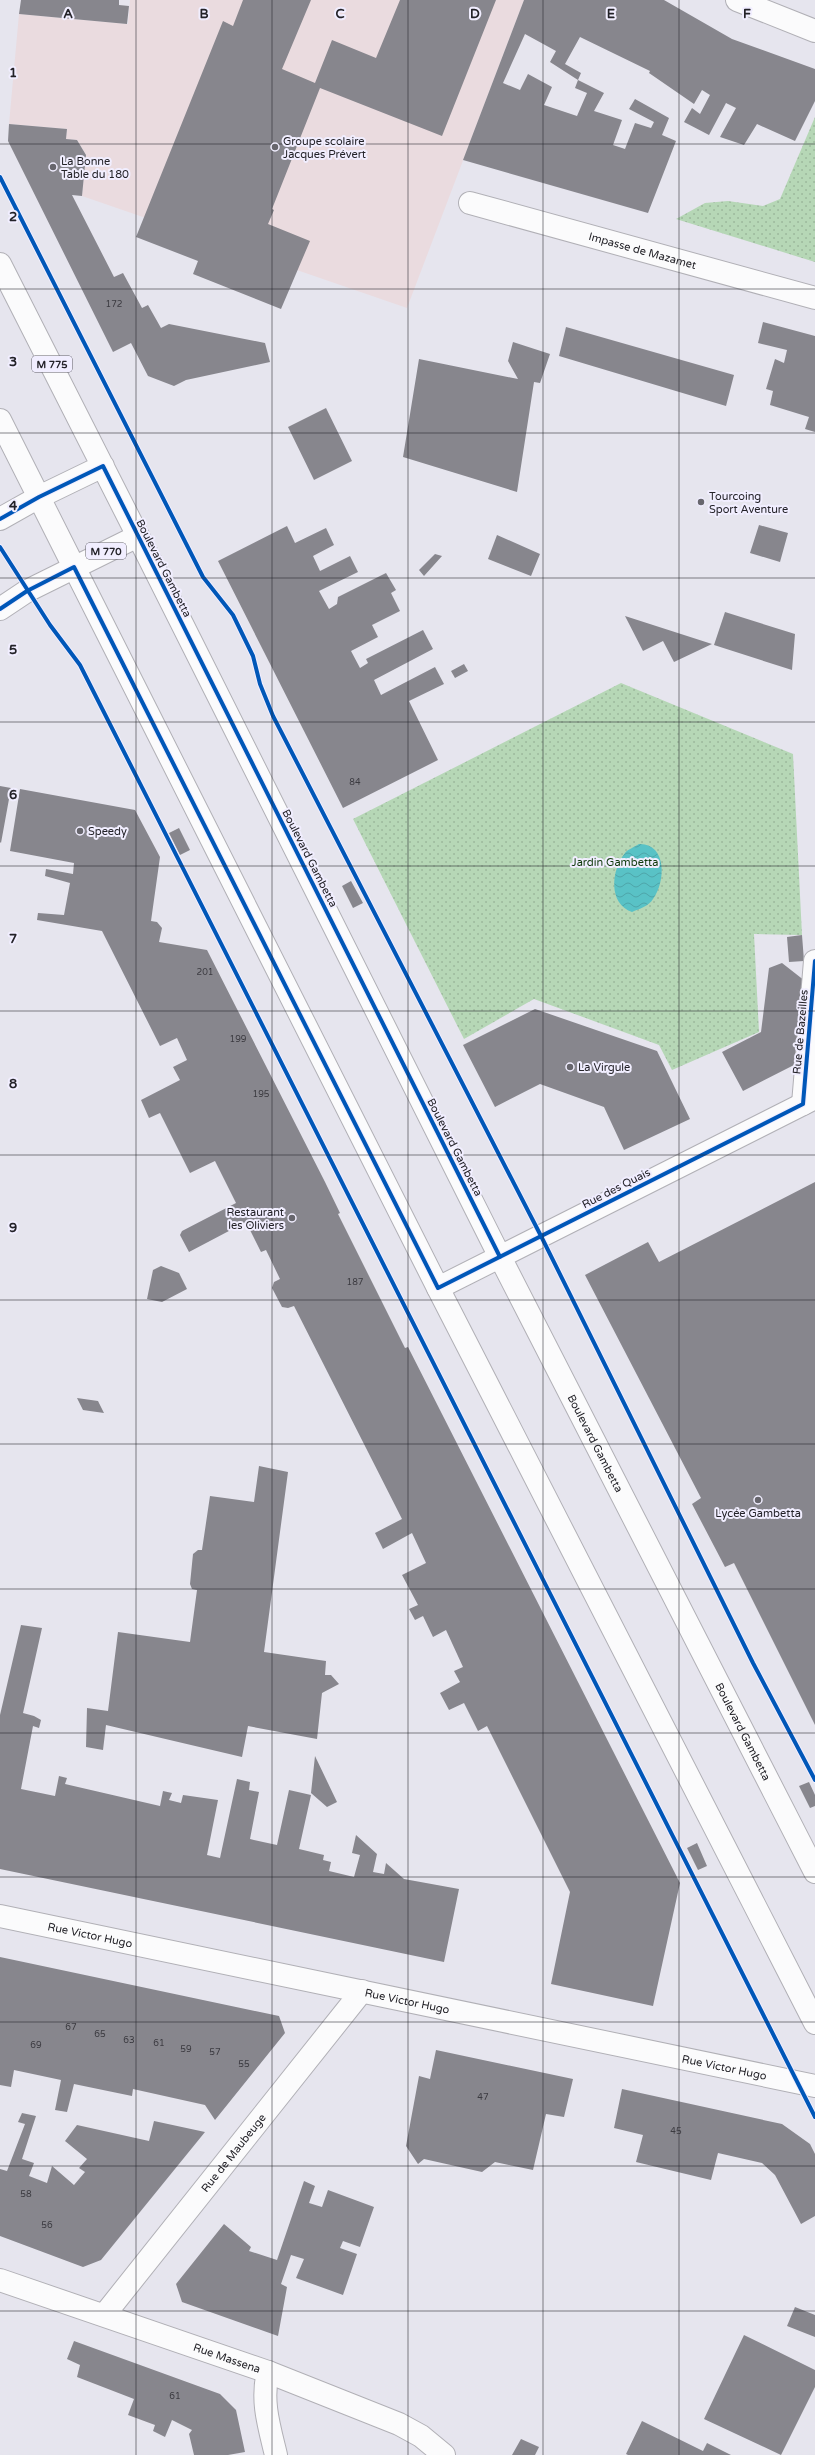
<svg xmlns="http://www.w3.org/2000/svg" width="815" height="2455" viewBox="0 0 815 2455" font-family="'Varela Round',sans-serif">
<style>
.education{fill:#eadbdf}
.grass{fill:url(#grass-dots)}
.water{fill:url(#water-waves)}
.building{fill:#87868d}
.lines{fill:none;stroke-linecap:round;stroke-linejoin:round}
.street-casing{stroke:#b1b0b6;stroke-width:24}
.secondary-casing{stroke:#b1b0b6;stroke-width:24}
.primary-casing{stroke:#b1b0b6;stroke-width:24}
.street{stroke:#fbfbfc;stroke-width:22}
.secondary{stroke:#fbfbfc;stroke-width:22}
.primary{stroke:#fbfbfc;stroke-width:22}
.cycleway-casing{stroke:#f1eeff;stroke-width:6}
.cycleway{stroke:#0057b8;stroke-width:4}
.grid{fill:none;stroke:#232228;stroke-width:1;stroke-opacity:0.55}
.poi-dot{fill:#67666d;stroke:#f1eeff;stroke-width:1.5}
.labels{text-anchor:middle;stroke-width:4;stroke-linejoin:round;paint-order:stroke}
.number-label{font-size:9px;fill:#3c3b41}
.shield{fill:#f1eeff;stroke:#615f68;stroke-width:1}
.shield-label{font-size:10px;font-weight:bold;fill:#232228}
.poi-label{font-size:11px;fill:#232228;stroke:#f1eeff;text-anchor:start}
.street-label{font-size:11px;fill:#232228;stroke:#f1eeff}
.park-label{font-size:11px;fill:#0f390b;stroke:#f1eeff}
.grid-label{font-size:13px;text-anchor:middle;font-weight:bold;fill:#232228;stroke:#f1eeff;stroke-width:4;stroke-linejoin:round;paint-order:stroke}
</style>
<defs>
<pattern id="grass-dots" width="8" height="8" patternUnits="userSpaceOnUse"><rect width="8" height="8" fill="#b6d7b6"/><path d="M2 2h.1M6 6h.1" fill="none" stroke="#9cb89c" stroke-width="1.8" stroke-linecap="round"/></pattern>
<pattern id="water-waves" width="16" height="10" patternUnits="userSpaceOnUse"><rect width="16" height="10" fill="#59c2c6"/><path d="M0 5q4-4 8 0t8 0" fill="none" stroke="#4da6aa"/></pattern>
</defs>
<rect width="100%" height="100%" fill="#e6e5ee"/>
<path class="education" d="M130,0H524L407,308L82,196L86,155L77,140L66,139L67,129L9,124L19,14L128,24Z"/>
<path class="grass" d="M815,117V262L676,219L705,203L728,201L763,206L780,199Z
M621,683L793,754L802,935L754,934L759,1032L672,1070L659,1045L534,999L464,1039L353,819Z"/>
<path class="water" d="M639,844C667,843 666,882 653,899C649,906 639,909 632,912C608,904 611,870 625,853C628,849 635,847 639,844Z"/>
<path class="building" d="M21,0H119V5L129,6L127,24L19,14Z
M243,0H311L282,69L315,83L332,40L376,58L400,0H496L442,136L320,88L272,209L274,210L268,224L310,241L281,309L193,274L198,261L136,237L223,21L233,26Z
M524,0H664L732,39L815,69V101L795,141L757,124L744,145L720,137L736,108L726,103L709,135L684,122L692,108L700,114L710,95L702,90L694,104L649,73L650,71L580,37L565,64L581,73L578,80L550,62L556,51L525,34L503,83L520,90L528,74L552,87L544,105L577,116L587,93L575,88L578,80L604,93L594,111L622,120L613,145L625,149L635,123L651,128L654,122L629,109L635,99L669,118L662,135L676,141L648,213L463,160Z
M9,124L67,129L66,139L77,140L86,155L82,196L72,195L114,277L123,273L142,308L148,305L161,328L169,324L265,343L270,362L186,380L174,386L148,376L131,343L113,352L8,141Z
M763,322L815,336V432L805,429L809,417L770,405L773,391L766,389L775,359L784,363L787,350L758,343Z
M566,327L734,375L726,406L559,356Z
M513,342L550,354L540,383L534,382L517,492L403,457L419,359L518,379L508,361Z
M326,408L352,461L314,480L288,427Z
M759,525L788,533L780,562L750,553Z
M287,526L295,543L326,528L334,545L313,556L320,571L350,556L358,572L319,591L329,609L337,604L338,597L386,573L396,590L391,593L400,611L372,625L378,637L351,651L360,668L368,663L366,659L423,630L433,649L374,680L381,695L435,667L444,684L409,701L438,760L343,808L218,561Z
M497,535L540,554L531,576L488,559Z
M435,554L442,556L424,576L419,570Z
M725,612L795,634L792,670L714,645Z
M625,616L712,644L674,662L663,641L643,651Z
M464,664L468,671L455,678L451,671Z
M0,786L11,788L1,843L0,842Z
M20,789L135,810L160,857L151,921L157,922L162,928L159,942L207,950L325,1182L340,1213L338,1214L405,1348L408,1347L680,1883L653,2006L551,1984L570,1892L487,1726L478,1731L464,1703L449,1710L440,1693L460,1682L454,1671L463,1667L446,1630L433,1637L423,1616L415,1620L409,1609L418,1605L402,1575L426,1563L412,1533L383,1549L375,1533L402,1519L294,1306L288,1308L282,1307L272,1288L274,1282L280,1279L266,1250L261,1252L246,1222L189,1252L180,1235L182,1231L236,1203L215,1161L190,1173L160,1113L149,1118L141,1100L180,1080L173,1067L187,1060L177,1038L160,1046L102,931L37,920L38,913L64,915L70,883L45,876L46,869L73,874L74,863L10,851Z
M179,828L190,850L180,855L169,833Z
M351,881L363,903L353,908L342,886Z
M802,935L804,961L789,962L787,937Z
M782,963L805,981L794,1065L743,1091L722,1052L761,1032L769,968Z
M535,1009L657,1051L690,1119L624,1150L604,1107L540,1084L495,1107L463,1045Z
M815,1182V1725L734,1563L725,1567L692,1504L701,1498L585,1275L648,1242L659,1262Z
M161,1266L179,1273L187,1289L162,1302L147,1299L153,1270Z
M77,1398L98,1401L104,1413L83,1410Z
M259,1466L288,1472L264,1652L326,1661L325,1675H331L339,1684L322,1693L317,1739L248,1726L242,1757L106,1725L103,1750L86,1747L87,1708L108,1711L118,1632L190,1642L197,1590L192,1589L190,1584L193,1554L198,1550H202L210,1496L254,1502Z
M21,1625L42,1628L23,1713L34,1716L41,1720L39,1728L33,1726L21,1789L55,1796L59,1776L67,1778L65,1784L160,1806L163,1791L172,1793L169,1800L181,1803L183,1795L218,1800L207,1855L220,1858L237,1779L250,1782L249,1790L259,1792L250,1839L263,1842L277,1845L289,1790L311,1795L299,1849L324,1855L323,1860L331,1862L329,1871L354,1877L360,1855L352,1853L356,1835L377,1854L373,1872L384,1874L386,1863L404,1879L459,1889L444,1962L0,1869V1715Z
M315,1756L337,1802L327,1807L311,1793Z
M809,1782L815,1795V1806L810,1808L799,1786Z
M697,1843L707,1866L698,1870L687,1848Z
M0,1957L279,2016L285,2033L215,2120L205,2105L133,2089L132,2096L74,2084L67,2112L55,2110L61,2080L14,2070L11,2087L0,2085Z
M436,2050L573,2079L564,2117L546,2114L533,2170L495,2162L482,2172L424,2159L418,2164L406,2146L419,2076L430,2079Z
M622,2089L782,2124L810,2144L815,2154V2216L801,2224L775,2175L762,2163L718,2153L711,2180L636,2162L643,2135L614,2128Z
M22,2113L36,2116L22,2159L34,2163L29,2176L47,2183L52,2166L74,2185L85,2172L79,2168L87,2159L65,2141L77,2125L149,2141L154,2121L205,2132L101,2260L83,2267L0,2236V2169L7,2171L25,2124L18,2122Z
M304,2181L315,2186L309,2203L322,2207L328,2190L374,2207L360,2247L343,2241L340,2248L357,2254L343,2295L296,2278L304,2259L291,2255L281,2284L287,2287L278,2336L182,2302L176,2284L224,2224L251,2247L249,2251L277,2260Z
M795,2307L815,2315V2337L787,2326Z
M744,2335L815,2370V2387L781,2455L704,2419Z
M74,2341L220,2394L236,2410L245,2452L228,2455H194L189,2434L192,2430L172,2420L165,2437L153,2431L155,2425L128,2415L134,2399L77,2377L80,2365L67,2359Z
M642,2421L703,2451L707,2443L731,2455H628L626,2454Z
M521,2439L539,2447L535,2455H512Z"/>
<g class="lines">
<defs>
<g id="street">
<path d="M737,0L815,31"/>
<path id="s1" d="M470,203L815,298"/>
<path d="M803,1104L815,961"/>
<path d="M438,1288L815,1098"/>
<path id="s2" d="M0,2280L268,2372L399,2424L421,2436L444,2455"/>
<path id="s3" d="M105,2314L362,1991"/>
<path d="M268,2372C261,2401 269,2426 276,2455"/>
</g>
<g id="secondary">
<path id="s4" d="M138,536L500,1257L815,1872"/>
<path d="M74,567L438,1288L815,2023"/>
<path id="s5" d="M0,1916L815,2086"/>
</g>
<path id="primary" d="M0,264L138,536L27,591L0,609
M0,420L74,567
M0,519L39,497L103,466"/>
</defs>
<use href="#street" class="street-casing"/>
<use href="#secondary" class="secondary-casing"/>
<use href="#primary" class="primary-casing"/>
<use href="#street" class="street"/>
<use href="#secondary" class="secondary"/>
<use href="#primary" class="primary"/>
<defs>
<path id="cycleway" d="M0,177L203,577L233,615L253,656L260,684L273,716L541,1236L753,1663L815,1780
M0,519L39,497L103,466L500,1257
M0,547L50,625L80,665L815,2117
M0,609L27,591L74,567L438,1288L803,1104L815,961"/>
</defs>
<use href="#cycleway" class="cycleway-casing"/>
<use href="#cycleway" class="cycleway"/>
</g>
<path class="grid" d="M136,0V2455M272,0V2455M408,0V2455M543,0V2455M679,0V2455M0,144H815M0,289H815M0,433H815M0,578H815M0,722H815M0,866H815M0,1011H815M0,1155H815M0,1300H815M0,1444H815M0,1589H815M0,1733H815M0,1877H815M0,2022H815M0,2166H815M0,2311H815"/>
<g class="poi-dot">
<circle cx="275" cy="147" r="4"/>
<circle cx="53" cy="167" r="4"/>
<circle cx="701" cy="502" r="4"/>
<circle cx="80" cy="831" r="4"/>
<circle cx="570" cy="1067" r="4"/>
<circle cx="292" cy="1218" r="4"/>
<circle cx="758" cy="1500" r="4"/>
</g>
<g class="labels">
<g class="number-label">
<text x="114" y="307">172</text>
<text x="355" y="785">84</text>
<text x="205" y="975">201</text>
<text x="238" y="1042">199</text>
<text x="261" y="1097">195</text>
<text x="355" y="1285">187</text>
<text x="71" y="2030">67</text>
<text x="100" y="2037">65</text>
<text x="129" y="2043">63</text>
<text x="159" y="2046">61</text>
<text x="36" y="2048">69</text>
<text x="186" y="2052">59</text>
<text x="215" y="2055">57</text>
<text x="244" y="2067">55</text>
<text x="483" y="2100">47</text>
<text x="676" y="2134">45</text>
<text x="26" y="2197">58</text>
<text x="47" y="2228">56</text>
<text x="175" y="2399">61</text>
</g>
<g class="shield">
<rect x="32" y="356" width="40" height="16" rx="3"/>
<rect x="86" y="543" width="40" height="16" rx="3"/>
</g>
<g class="shield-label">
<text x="52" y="368">M 775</text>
<text x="106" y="555">M 770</text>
</g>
<g class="poi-label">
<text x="283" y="145">Groupe scolaire<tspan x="283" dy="13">Jacques Prévert</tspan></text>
<text x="61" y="165">La Bonne<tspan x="61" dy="13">Table du 180</tspan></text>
<text x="709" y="500">Tourcoing<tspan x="709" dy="13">Sport Aventure</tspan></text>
<text x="88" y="835">Speedy</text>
<text x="578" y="1071">La Virgule</text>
<text x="284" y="1216" text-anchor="end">Restaurant<tspan x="284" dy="13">les Oliviers</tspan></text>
<text x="758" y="1517" text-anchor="middle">Lycée Gambetta</text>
</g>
<g class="street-label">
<text dy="4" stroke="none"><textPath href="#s1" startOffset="179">Impasse de Mazamet</textPath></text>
<text transform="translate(164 568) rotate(63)" y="4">Boulevard Gambetta</text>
<text transform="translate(310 858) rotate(63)" y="4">Boulevard Gambetta</text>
<text transform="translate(800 1032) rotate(-85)" y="4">Rue de Bazeilles</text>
<text transform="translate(455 1147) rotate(63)" y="4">Boulevard Gambetta</text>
<text transform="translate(616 1188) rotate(-27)" y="4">Rue des Quais</text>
<text dy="4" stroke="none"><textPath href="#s4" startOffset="1016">Boulevard Gambetta</textPath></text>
<text dy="4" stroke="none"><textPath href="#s4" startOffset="1340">Boulevard Gambetta</textPath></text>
<text dy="4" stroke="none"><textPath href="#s5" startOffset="92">Rue Victor Hugo</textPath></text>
<text dy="4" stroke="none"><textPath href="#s5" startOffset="416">Rue Victor Hugo</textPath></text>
<text dy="4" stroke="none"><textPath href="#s5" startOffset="740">Rue Victor Hugo</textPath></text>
<text dy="4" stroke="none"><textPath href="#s3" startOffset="206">Rue de Maubeuge</textPath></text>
<text dy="4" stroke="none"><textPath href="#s2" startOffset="240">Rue Massena</textPath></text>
</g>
<g class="park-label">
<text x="615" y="866">Jardin Gambetta</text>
</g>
</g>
<g class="grid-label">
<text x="68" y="18">A</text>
<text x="204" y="18">B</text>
<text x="340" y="18">C</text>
<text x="475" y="18">D</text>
<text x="611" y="18">E</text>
<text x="747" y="18">F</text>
<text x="13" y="77">1</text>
<text x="13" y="221">2</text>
<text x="13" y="366">3</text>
<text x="13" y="510">4</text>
<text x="13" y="654">5</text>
<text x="13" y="799">6</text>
<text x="13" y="943">7</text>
<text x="13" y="1088">8</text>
<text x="13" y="1232">9</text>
</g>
</svg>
